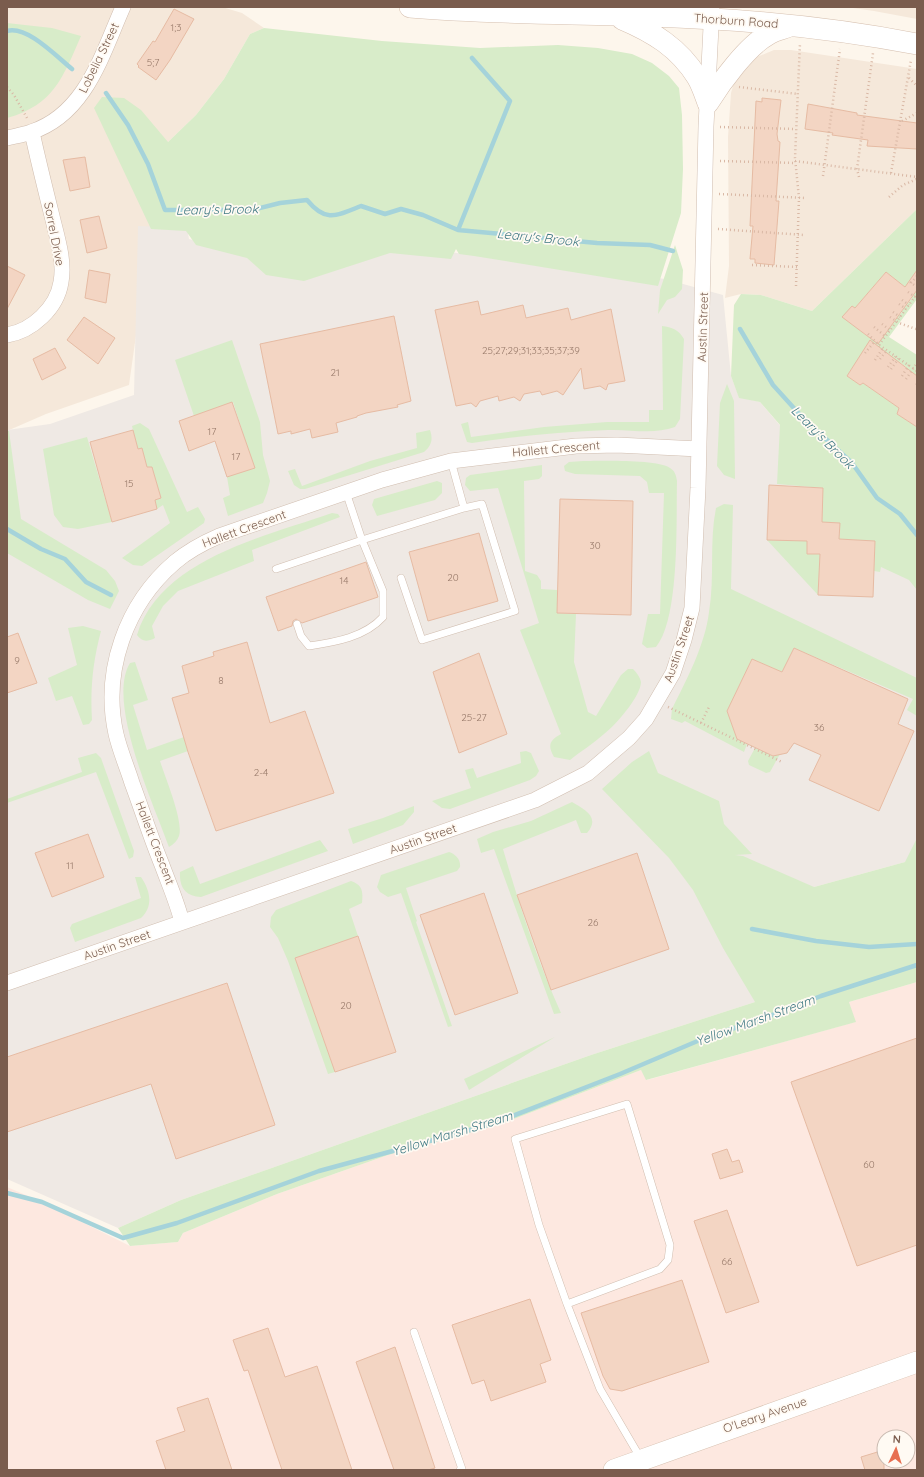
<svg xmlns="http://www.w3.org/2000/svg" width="924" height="1477" viewBox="0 0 924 1477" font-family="Quicksand,sans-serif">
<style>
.residential{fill:#f5e8da}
.commercial{fill:#fde8e0;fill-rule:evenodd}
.industrial{fill:#efe9e4}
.green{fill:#d8ecc9;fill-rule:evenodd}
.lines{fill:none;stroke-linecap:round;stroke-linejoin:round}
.stream{stroke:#a5d3da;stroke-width:4.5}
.building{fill:#f3d5c3;stroke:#e6bba3}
.lane-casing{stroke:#d1beb0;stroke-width:8}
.street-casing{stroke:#d1beb0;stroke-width:16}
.secondary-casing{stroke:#d6c0b0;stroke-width:22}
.path{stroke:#d9b8a5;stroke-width:2.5;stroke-dasharray:1 3;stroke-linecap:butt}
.lane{stroke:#fff;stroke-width:7}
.street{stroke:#fff;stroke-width:15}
.secondary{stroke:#fff;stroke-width:21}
.labels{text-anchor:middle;stroke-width:3.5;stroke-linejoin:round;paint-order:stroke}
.number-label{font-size:10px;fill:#987a6a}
.street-label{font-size:12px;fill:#7a5c4d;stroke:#fffaf3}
.water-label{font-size:13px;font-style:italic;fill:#437c86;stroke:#fffaf3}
</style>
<rect width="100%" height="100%" fill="#fdf6ec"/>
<path class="residential" d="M7,7H222L242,13L264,28L250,34L224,79L196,115L168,142L151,229L129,385L46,414L7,431Z
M846,7H917V19L874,11Z
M774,50H791L917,69V209L812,311L761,295L741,294L725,298L729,266L728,137L731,93L735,79L757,57Z"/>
<path class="commercial" d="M917,982V1470H7V1187L42,1202L130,1246L178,1242L183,1233L277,1194L388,1155L501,1124L641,1070L647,1080L855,1022L849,1002ZM884,1437H908V1461H884Z"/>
<path class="industrial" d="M138,226L187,228L189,239L246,255L387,248L449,252L665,279L723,295L731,376L739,397L760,402L866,527L917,561V860L905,862L814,887L755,1002L591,1055L181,1200L118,1228L7,1179V430L50,424L134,395Z"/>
<path class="green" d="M7,23L52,28L81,36C63,77 54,105 7,118Z
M264,28L382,41L480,48L558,45L598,48L632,54L652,63L669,76L679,88L682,115L683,169L681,213L658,286L474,256L459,254L456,249L451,259L390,253L304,281L266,275L247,258L196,245L186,231L151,229L94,108L102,97L124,98L141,110L168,142L196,115L224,79L250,34Z
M917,209V299L889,337L917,355V376L912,373L901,375L906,367L899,362L892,370L863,352L847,376L860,385L863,383L899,408L897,414L917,427V590L909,580L881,567L880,572L874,571L875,541L839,539L840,523L822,522L823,488L777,484L780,425L760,402L739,398L731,376L734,305L741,294L761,295L812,311ZM886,272L909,290L907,294L912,298L908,303L903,299L898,305L903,310L900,315L894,311L889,318L894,322L890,328L883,323L867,336L843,317L855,308Z
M675,245L683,270L682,289L675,297L667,300L658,314L660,290Z
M662,326C672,327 679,330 684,339L680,419L675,427C653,435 631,429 608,430C562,432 517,436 472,443L467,442L461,424L468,422L471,437L544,427L607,422H649V410H663Z
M232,340L260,422L263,455L270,481L267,493L263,503L228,516L223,498L230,495L227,477L254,467L233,402L194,416L175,360Z
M727,384L734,401L735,479L724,475L717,466L720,403Z
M140,423L149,429L187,512L198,507L205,519L204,523L142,566L133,565L122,558L170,523L163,505L157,509L155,500L161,498L152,467H147L142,448L138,449L132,426Z
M430,430C433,439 432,445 424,452L305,489H300L294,485L288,471L295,469L302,486L370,461L417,448L416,433Z
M7,431H9L21,519L106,570L115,581L119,591L110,609L88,600L7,553Z
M87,437L112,522L78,529L63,527L54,515L43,449Z
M583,461C601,461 657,459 670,468C675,471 676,475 677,481C676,521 680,618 656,647L647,648L642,644L648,614H660L664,493H649L647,482L640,476L575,474L565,471L564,466L569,462Z
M542,465V476L539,479L524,481L525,571L537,575L541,581V589L557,590V613L576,614L574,662L588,712L596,716L621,675L628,669H633C637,673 640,677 641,682C641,696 615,726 604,734C593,744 581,751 570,760L554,757C547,745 550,740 561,734L520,630L539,623L498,488L470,491L465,485L466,478L470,475Z
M437,481L442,483V493L435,500L377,516L372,505L374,499Z
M724,504L733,505L731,589L917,678V716L907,710L913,699L794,648L782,672L752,659L727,711L737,739L747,744L744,752L685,721L682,723L671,719L672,709C687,679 705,645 709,612C715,577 709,542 716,508Z
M332,513L338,514L340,517L252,550L254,561L178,591L163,606L152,626L155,638C147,642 142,642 137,635C160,559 267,536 332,513Z
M767,540L807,541V553L820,554L818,595Z
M83,626L101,631C93,661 90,689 92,720L89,724L83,725L72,696L56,701L48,678L77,665L68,628Z
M135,662L148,700L133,705L147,750L184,737L188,751L160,761C165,777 184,822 179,836C177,841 174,844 169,847C154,805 106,702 130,663Z
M755,748L773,756L780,754L770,772L766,773L749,765L748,761Z
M526,751L531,753L539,771L536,776L530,780L450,809L442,808L432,801L471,788L465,770L473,768L477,778L521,763L520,752Z
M649,751L658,773L719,801L724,824L752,854L735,855L743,856L814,887L905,862L917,838V982L849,1002L856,1022L646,1080L641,1070L501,1124L388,1155L277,1194L183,1233L178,1242L130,1246L118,1228L181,1200L591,1055L755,1002L723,948L693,890L669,858L602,789L632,762Z
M96,753L101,758L134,851L133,857L129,859L96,772L7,803V799L82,772L78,758Z
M572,802C584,809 601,817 587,833H581L576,820L503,849C519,904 537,960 561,1013L554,1014L494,849L481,853L477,839L493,832L531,821Z
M414,806V812L403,825L353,844L348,829L383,818Z
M320,840L328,851L201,897C186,896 179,888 180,872L193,866L200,884Z
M449,852C455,854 461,859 460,867L457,871L406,888L417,921L416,922L452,1026L448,1027L401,893L388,897L380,892L377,887L381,875Z
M135,877H141C150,890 154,906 141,918L75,942L70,928L72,924L141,898Z
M351,881C363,885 363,892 362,903L349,909L358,936L295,958L335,1072L328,1074L288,961L278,938L270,927L271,917L276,910Z
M555,1037L469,1090L464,1079Z"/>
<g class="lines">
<path class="stream" d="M7,31C27,25 57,57 72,69
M106,93L128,125L148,164L165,210H252L280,203L307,200C326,223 336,216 361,206L385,214L401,209L423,215L458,230L597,243L650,245L673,251
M458,230L510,101L472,58
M740,329L773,385L802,417L852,463L877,498L900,514L917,535
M7,529L41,549L65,559L86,582L111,595
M752,929L816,941L869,947L917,944
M7,1193L42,1202L123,1238L177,1223L319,1171L492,1124L620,1074L707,1037L762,1019L821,996L917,965"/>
</g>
<path class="building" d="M174,9L194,19L170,60L156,80L138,67L139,66L137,64L153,41L155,42Z
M762,98L781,100L777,134L778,141L780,142L776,201H779L774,265L755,263V259H750L753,226H750L756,101L762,102Z
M808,104L857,113V115L917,123V149L867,146L868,140L832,135L833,133L805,129Z
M85,157L90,187L70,191L63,160Z
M99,216L107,248L87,253L80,220Z
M7,266L25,275L7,309Z
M89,270L110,274L106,303L85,298Z
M917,270V290L878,344L842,317L852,306L855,308L886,272L905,287Z
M478,301L481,315L523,305L526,318L568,308L571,320L611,309L625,381L608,384L606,390L600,386L584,389L581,368L563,395L557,391L542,395L540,391L524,394L520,401L514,397L499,401L498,396L480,401L476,407L471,403L456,406L435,310Z
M394,316L411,401L397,405L398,407L366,413L357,416V417L336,423L338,432L312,438L310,429L291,434V431L278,434L260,344Z
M84,317L115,338L98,364L67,340Z
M870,340L917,376V427L897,414L899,408L863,383L860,385L847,376Z
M55,348L66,368L42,380L33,359Z
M232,402L255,468L227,477L215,441L189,451L179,421Z
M133,430L138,449L142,448L147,467H152L161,498L155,500L157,509L112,522L90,442Z
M769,485L823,488L822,522L840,523L839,539L875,541L873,597L818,595L820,554H807V541L767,540Z
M560,499L633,501L631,615L557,613Z
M479,533L498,601L428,621L409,552Z
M366,562L378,597L302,623L296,619L293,621L292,626L278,631L266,597Z
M18,633L37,683L7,693V637Z
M247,642L270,723L305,711L334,793L216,831L188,752L172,698L189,693L182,666L214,656L213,652Z
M794,648L908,699L898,724L914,731L879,811L809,780L821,755L794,743L787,753L773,756L737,739L727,711L752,659L782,672Z
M479,653L507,734L459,753L433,672Z
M88,834L104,877L52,897L35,853Z
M637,853L669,949L551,990L517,895Z
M484,893L518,993L455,1015L420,915Z
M358,936L396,1052L335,1072L295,958Z
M227,983L275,1125L176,1159L151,1084L7,1132V1057Z
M917,1038V1245L857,1266L791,1082Z
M727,1149L732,1162L739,1160L743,1172L720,1179L712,1154Z
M727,1210L759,1302L726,1313L694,1221Z
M682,1280L709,1362L622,1391L610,1389L603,1376L581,1313Z
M530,1299L551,1360L540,1364L546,1382L491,1401L484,1380L472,1384L452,1325Z
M268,1328L285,1377L317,1366L352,1470H282L248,1370L244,1371L233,1340Z
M395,1347L435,1468L428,1470H394L356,1362Z
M208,1398L232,1470H166L156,1441L185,1431L177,1408Z
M884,1450V1470H865L861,1457Z"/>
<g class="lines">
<defs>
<path id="lane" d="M346,492L362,540L464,508L451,461
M276,569L362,540L383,591V617C365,637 336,642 309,646L301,636L297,624
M401,578L422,640L515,611L482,504L464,508
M627,1104L670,1245L668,1260L660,1269L567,1304L539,1225L515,1139Z
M567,1304L600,1389L641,1459
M414,1332L462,1469L460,1470"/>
<path id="street" d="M7,138C15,136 23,135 31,132C86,114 102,54 123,7
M7,335C32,331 57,308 61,282C65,261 57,237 52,216C45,188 38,160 32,132
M182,922C177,902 169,884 162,865C151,838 142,810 132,783C127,767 120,751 116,734C102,671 126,604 175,562C188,551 203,543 219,536L382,480L451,461L576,446L617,445L699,449
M7,983L535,800L588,773L629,738L646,719L673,673L684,640L692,608L698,488L706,126L712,7"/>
<path id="secondary" d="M410,7C491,14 572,13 652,16C741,19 830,27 917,44
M622,19C653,32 679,48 697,77C702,85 705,95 708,103
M708,103C721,82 747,46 769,34C775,30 783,29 790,26
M614,1470L917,1362"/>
</defs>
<use href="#lane" class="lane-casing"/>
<use href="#street" class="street-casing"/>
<use href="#secondary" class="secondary-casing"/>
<path class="path" d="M909,78L917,86
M7,87L14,95L27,118
M739,87L798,94
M902,121L917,113
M720,127L796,129
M720,161L796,163
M795,161L917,177
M891,173L911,60
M823,176L840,49
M859,177L857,169L873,53
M719,194L806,198
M889,197L903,185L917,179
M718,229L804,235
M752,265L797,267
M910,282L917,287
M911,283L917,276
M796,286L799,198L795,158L800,43
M908,292L915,297
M902,300L909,305
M899,304L906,309
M893,312L900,317
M890,317L899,323L916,329
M882,324L890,330
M874,327L885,336
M868,334L879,345L917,371
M879,345L917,294
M865,353L875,341
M880,359L887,350
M875,360L883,348
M888,367L896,356
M891,369L899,358
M902,376L909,365
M906,379L917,363
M916,385L917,384
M668,707L782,762
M701,723L709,707"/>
<use href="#lane" class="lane"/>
<use href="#street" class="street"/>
<use href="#secondary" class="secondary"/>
</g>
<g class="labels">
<g class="number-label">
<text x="176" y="31">1;3</text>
<text x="153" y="66">5;7</text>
<text x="531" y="354">25;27;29;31;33;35;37;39</text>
<text x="335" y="376">21</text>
<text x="212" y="435">17</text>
<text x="236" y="460">17</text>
<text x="129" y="487">15</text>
<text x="595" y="549">30</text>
<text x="453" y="581">20</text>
<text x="344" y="584">14</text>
<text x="17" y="664">9</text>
<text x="221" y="684">8</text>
<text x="474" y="721">25-27</text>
<text x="819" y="731">36</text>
<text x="261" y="776">2-4</text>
<text x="70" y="869">11</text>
<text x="593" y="926">26</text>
<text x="346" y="1009">20</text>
<text x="869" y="1168">60</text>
<text x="727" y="1265">66</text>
</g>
<g class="street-label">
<text transform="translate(736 21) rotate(4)" y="4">Thorburn Road</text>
<text transform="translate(99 58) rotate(-64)" y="4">Lobelia Street</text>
<text transform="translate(54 234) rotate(79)" y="4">Sorrel Drive</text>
<text transform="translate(703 327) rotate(-88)" y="4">Austin Street</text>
<text transform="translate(556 449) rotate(-5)" y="4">Hallett Crescent</text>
<text transform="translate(244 529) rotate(-20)" y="4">Hallett Crescent</text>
<text transform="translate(679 649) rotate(-71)" y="4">Austin Street</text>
<text transform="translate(423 839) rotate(-19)" y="4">Austin Street</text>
<text transform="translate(155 843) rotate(69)" y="4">Hallett Crescent</text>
<text transform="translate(117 945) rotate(-19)" y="4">Austin Street</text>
<text transform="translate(765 1415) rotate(-19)" y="4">O'Leary Avenue</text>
</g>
<g class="water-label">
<text transform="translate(217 209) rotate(-1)" y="5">Leary's Brook</text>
<text transform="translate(538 237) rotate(6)" y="5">Leary's Brook</text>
<text transform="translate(823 437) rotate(45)" y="5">Leary's Brook</text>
<text transform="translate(755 1020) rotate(-20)" y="5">Yellow Marsh Stream</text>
<text transform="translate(452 1133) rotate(-17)" y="5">Yellow Marsh Stream</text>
</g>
</g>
<rect width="924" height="1477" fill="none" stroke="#7a5c4d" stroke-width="16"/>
<g transform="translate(896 1449) rotate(4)"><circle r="19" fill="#fffaf3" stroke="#cabbb1"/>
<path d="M0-3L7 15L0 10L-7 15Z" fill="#e76f51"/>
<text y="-6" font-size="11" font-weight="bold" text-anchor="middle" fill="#7a5c4d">N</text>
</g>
</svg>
